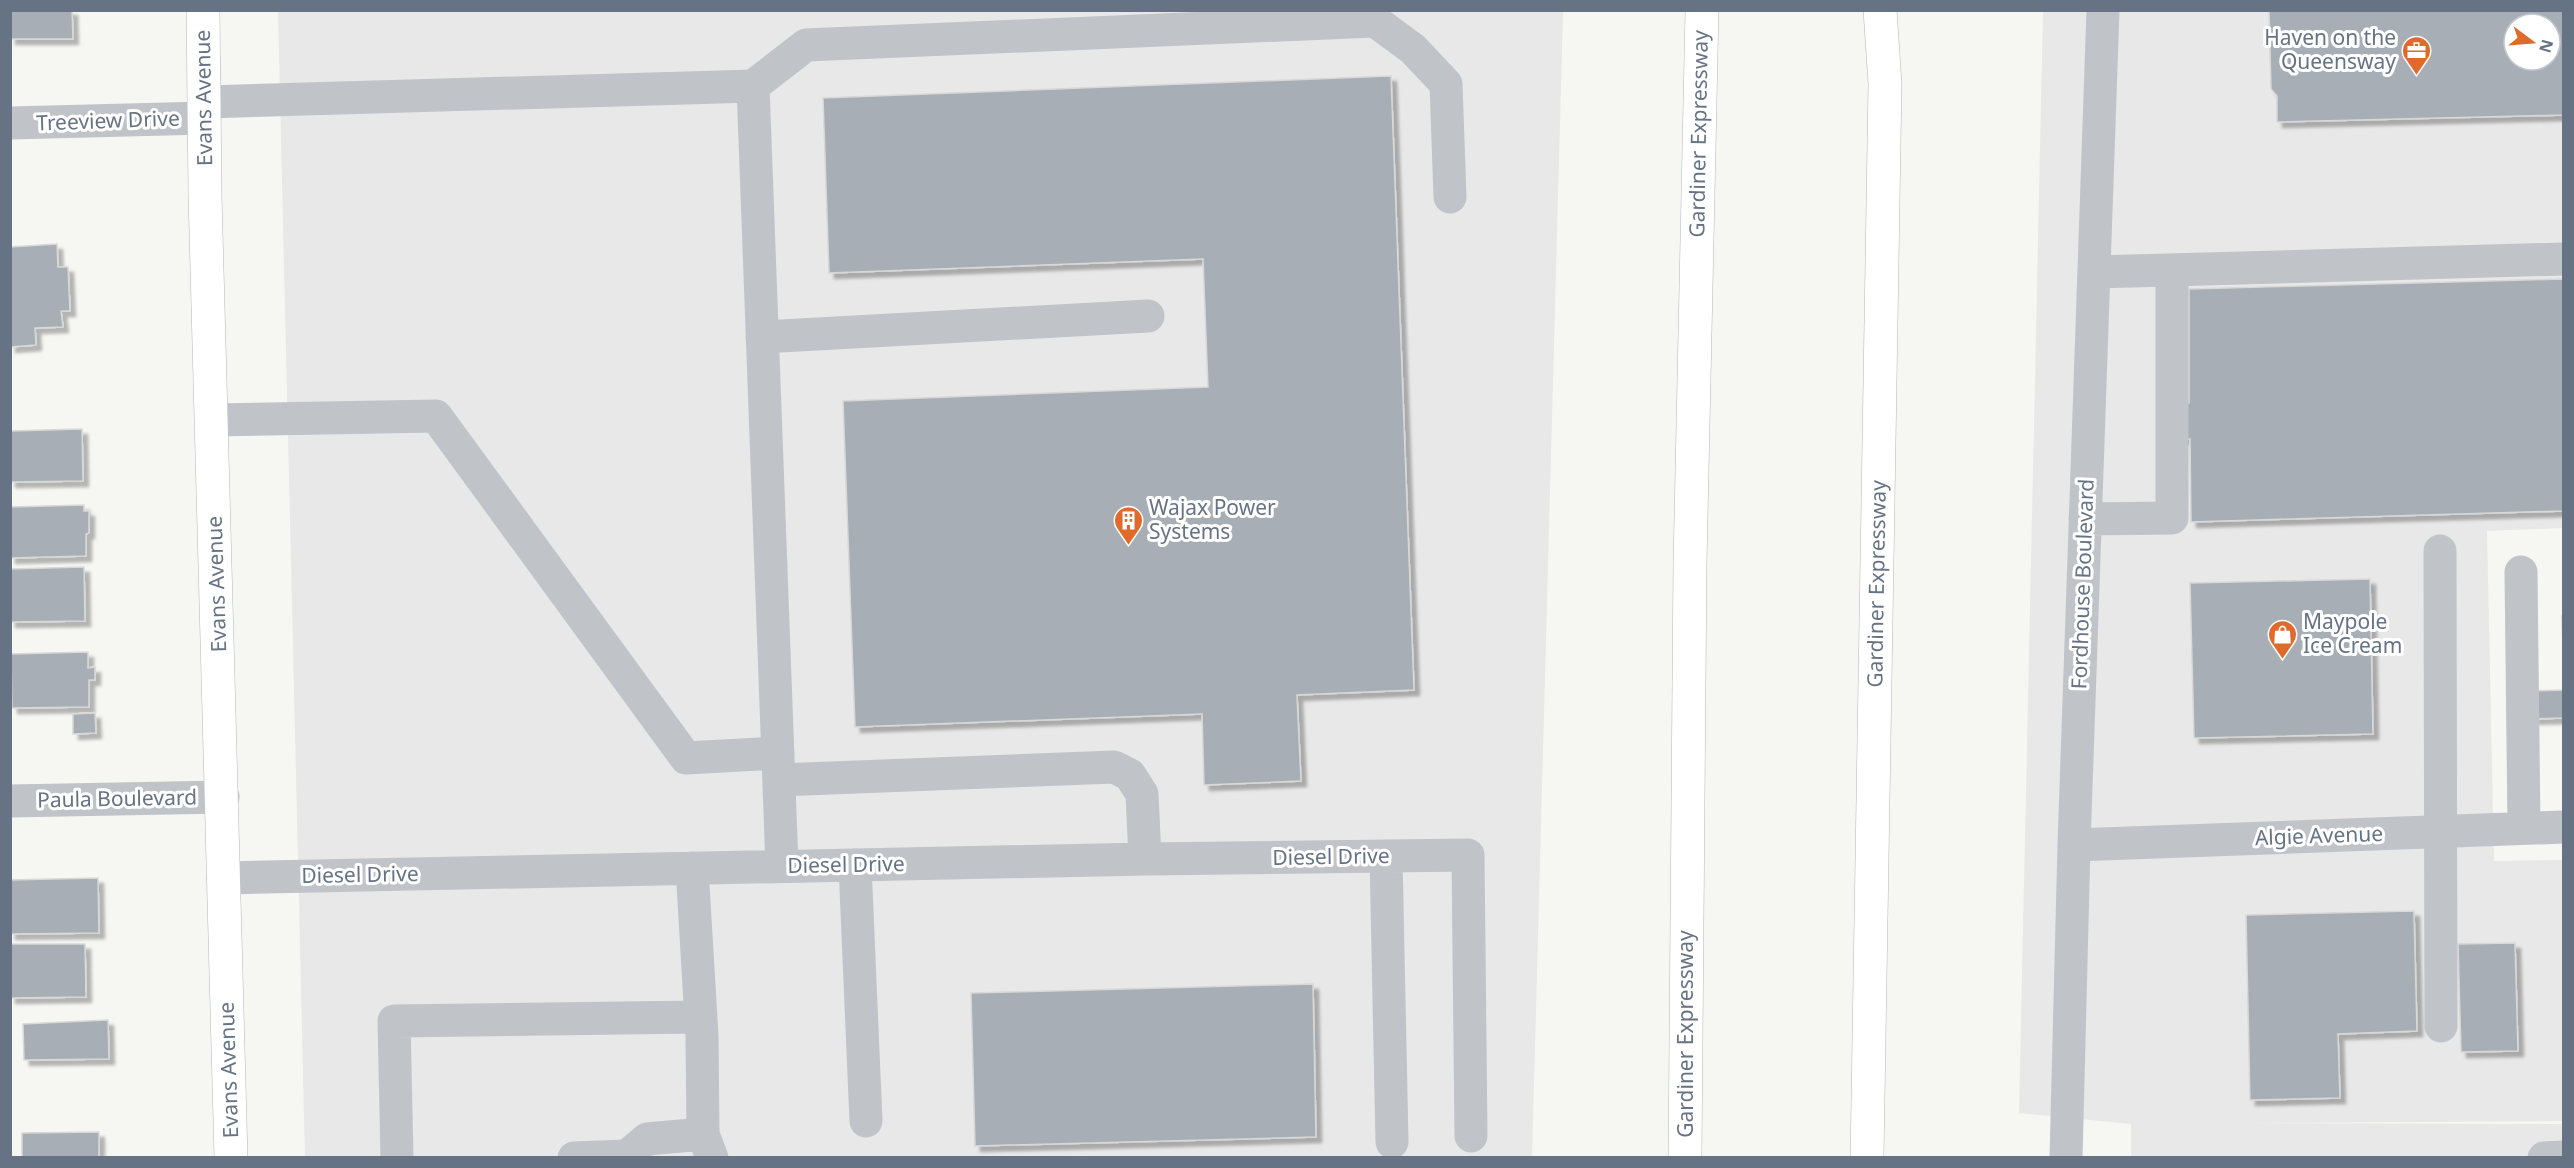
<svg xmlns="http://www.w3.org/2000/svg" width="2574" height="1168" viewBox="0 0 2574 1168" font-family="'Noto Sans',sans-serif">
<style>
.built{fill:#e7e8e7;fill-rule:evenodd}
.building{fill:#a8aeb6;stroke:#d8d8d6;stroke-width:1.5;fill-rule:evenodd;filter:url(#shadow)}
.lines{fill:none;stroke-linecap:round;stroke-linejoin:round}
.major-casing{stroke:#b3b7bb;stroke-width:34}
.highway-casing{stroke:#b3b6ba;stroke-width:34}
.minor{stroke:#c0c3c7;stroke-width:33}
.major{stroke:#fff;stroke-width:33}
.highway{stroke:#fff;stroke-width:33}
.labels{text-anchor:middle;stroke-width:6;stroke-linejoin:round;paint-order:stroke}
.poi-label{font-size:21px;fill:#667384;stroke:#fff;text-anchor:start}
.street-label{font-size:21px;fill:#667384;stroke:#fff}
</style>
<defs>
<filter id="shadow"><feDropShadow dx="5.5" dy="5.5" stdDeviation="1.5" flood-color="#0004"/></filter>
</defs>
<rect width="100%" height="100%" fill="#f6f7f3"/>
<path class="built" d="M278,11H1563L1532,1157H305Z
M2043,11H2563V528L2487,531L2494,861L2563,860V1121L2238,1123L2563,1124V1157H2131V1124L2019,1113ZM2514,24H2550V60H2514Z"/>
<path class="building" d="M10,10H72L73,39H10Z
M2269,10H2564V115L2277,122V96L2271,89ZM2514,24H2550V60H2514Z
M1391,76L1414,690L1297,695L1301,781L1204,785L1202,714L855,727L843,401L1208,387L1203,259L829,273L823,98Z
M57,244L58,267H68L70,311H61L63,327L35,328L36,345L10,347V247Z
M2564,279V511L2191,522L2190,439H2180L2179,403H2189V289Z
M82,429L83,481L10,482V431Z
M84,505V511H89V533L86,534V556L10,558V507Z
M84,567L85,621L10,622V569Z
M2370,579L2373,734L2194,738L2190,583Z
M2564,615V677L2562,616Z
M88,652V668L95,667V680H89V707L12,708L11,654Z
M2564,690V718L2529,719V691Z
M95,713L96,733L73,734V714Z
M98,878L99,933L10,934V880Z
M2414,911L2417,1031L2338,1034L2340,1098L2250,1100L2246,915Z
M2515,943L2518,1051L2461,1052L2458,944Z
M10,944H85L86,997L10,998Z
M1313,984L1316,1137L975,1146L971,993Z
M108,1020L109,1059L24,1060L23,1024Z
M99,1132V1158H22V1133Z"/>
<g class="lines">
<defs>
<path id="major" d="M203,10L205,195L231,1158"/>
<path id="highway" d="M1685,1158L1690,564L1702,10
M1867,1158L1885,84L1880,10"/>
</defs>
<use href="#major" class="major-casing"/>
<use href="#highway" class="highway-casing"/>
<path class="minor" d="M753,86L782,866
M204,102L753,86L806,45L1375,21L1413,49L1446,84L1450,197
M10,123L205,118
M2094,272L2564,259
M762,337L1148,316
M212,420L436,416L686,758L778,753
M2085,519L2172,518V270
M2440,551L2441,1026
M2521,572L2524,828
M779,780L1114,767L1130,775L1142,794L1145,859
M10,801L223,797
M2074,845L2564,827
M1386,856L1392,1142
M855,865L866,1121
M692,868L702,1036L703,1134L712,1158
M223,878L1145,859L1468,855L1471,1136
M397,1158L394,1021L700,1017
M574,1158L627,1156L647,1139L703,1134
M2066,1158L2074,845L2103,10
M2544,1158L2564,1157"/>
<use href="#major" class="major"/>
<use href="#highway" class="highway"/>
</g>
<defs>
<symbol id="office-pin" viewBox="-11 -11 22 30"><path d="M0 17L-7.5 6A9.5 9.5 0 1 1 7.5 6Z" fill="#df6a2b" stroke="#fff"/><path d="M-6-3h4V-5.5h4V-3h4V5H-6ZM-1-4.5V-3h2v-1.5ZM-6 0V1H6V0Z" fill="#fff"/></symbol>
<symbol id="building-pin" viewBox="-11 -11 22 30"><path d="M0 17L-7.5 6A9.5 9.5 0 1 1 7.5 6Z" fill="#df6a2b" stroke="#fff"/><path d="M-4-6H4V6H1V3H-1V6H-4ZM-2.5-4.3h1.7v1.8h-1.7ZM.8-4.3h1.7v1.8H.8ZM-2.5-1h1.7V.8h-1.7ZM.8-1h1.7V.8H.8Z" fill="#fff"/></symbol>
<symbol id="shop-pin" viewBox="-11 -11 22 30"><path d="M0 17L-7.5 6A9.5 9.5 0 1 1 7.5 6Z" fill="#df6a2b" stroke="#fff"/><path d="M-5-2.5h2.3a2.7 3.5 0 0 1 5.4 0H5L5.5 6h-11ZM-1.5-2.5h3a1.5 2.3 0 0 0-3 0Z" fill="#fff"/></symbol>
</defs>
<g fill-rule="evenodd">
<use href="#office-pin" x="2400" y="34" width="33" height="45"/>
<use href="#building-pin" x="1112" y="504" width="33" height="45"/>
<use href="#shop-pin" x="2266" y="618" width="33" height="45"/>
</g>
<g class="labels">
<g class="poi-label">
<text x="2396" y="45" text-anchor="end">Haven on the<tspan x="2396" dy="24">Queensway</tspan></text>
<text x="1149" y="515">Wajax Power<tspan x="1149" dy="24">Systems</tspan></text>
<text x="2303" y="629">Maypole<tspan x="2303" dy="24">Ice Cream</tspan></text>
</g>
<g class="street-label">
<text transform="translate(204 98) rotate(-91)" y="7">Evans Avenue</text>
<text transform="translate(108 121) rotate(-2)" y="7">Treeview Drive</text>
<text transform="translate(1699 134) rotate(-89)" y="7">Gardiner Expressway</text>
<text transform="translate(217 584) rotate(-92)" y="7">Evans Avenue</text>
<text transform="translate(1877 584) rotate(-89)" y="7">Gardiner Expressway</text>
<text transform="translate(2083 584) rotate(-88)" y="7">Fordhouse Boulevard</text>
<text transform="translate(117 799) rotate(-1)" y="7">Paula Boulevard</text>
<text transform="translate(2319 836) rotate(-2)" y="7">Algie Avenue</text>
<text transform="translate(1331 857) rotate(-1)" y="7">Diesel Drive</text>
<text transform="translate(846 865) rotate(-1)" y="7">Diesel Drive</text>
<text transform="translate(360 875) rotate(-1)" y="7">Diesel Drive</text>
<text transform="translate(1686 1034) rotate(-90)" y="7">Gardiner Expressway</text>
<text transform="translate(229 1070) rotate(-92)" y="7">Evans Avenue</text>
</g>
</g>
<rect width="2574" height="1168" fill="none" stroke="#667384" stroke-width="24"/>
<g transform="translate(2532 42) rotate(106)"><circle r="28" fill="#ffffff" stroke="#c2c7ce" stroke-width="1.5"/>
<path d="M0-4.5L10 22L0 15L-10 22Z" fill="#df6a2b"/>
<text y="-9" font-size="16" font-weight="bold" text-anchor="middle" fill="#667384">N</text>
</g>
</svg>
